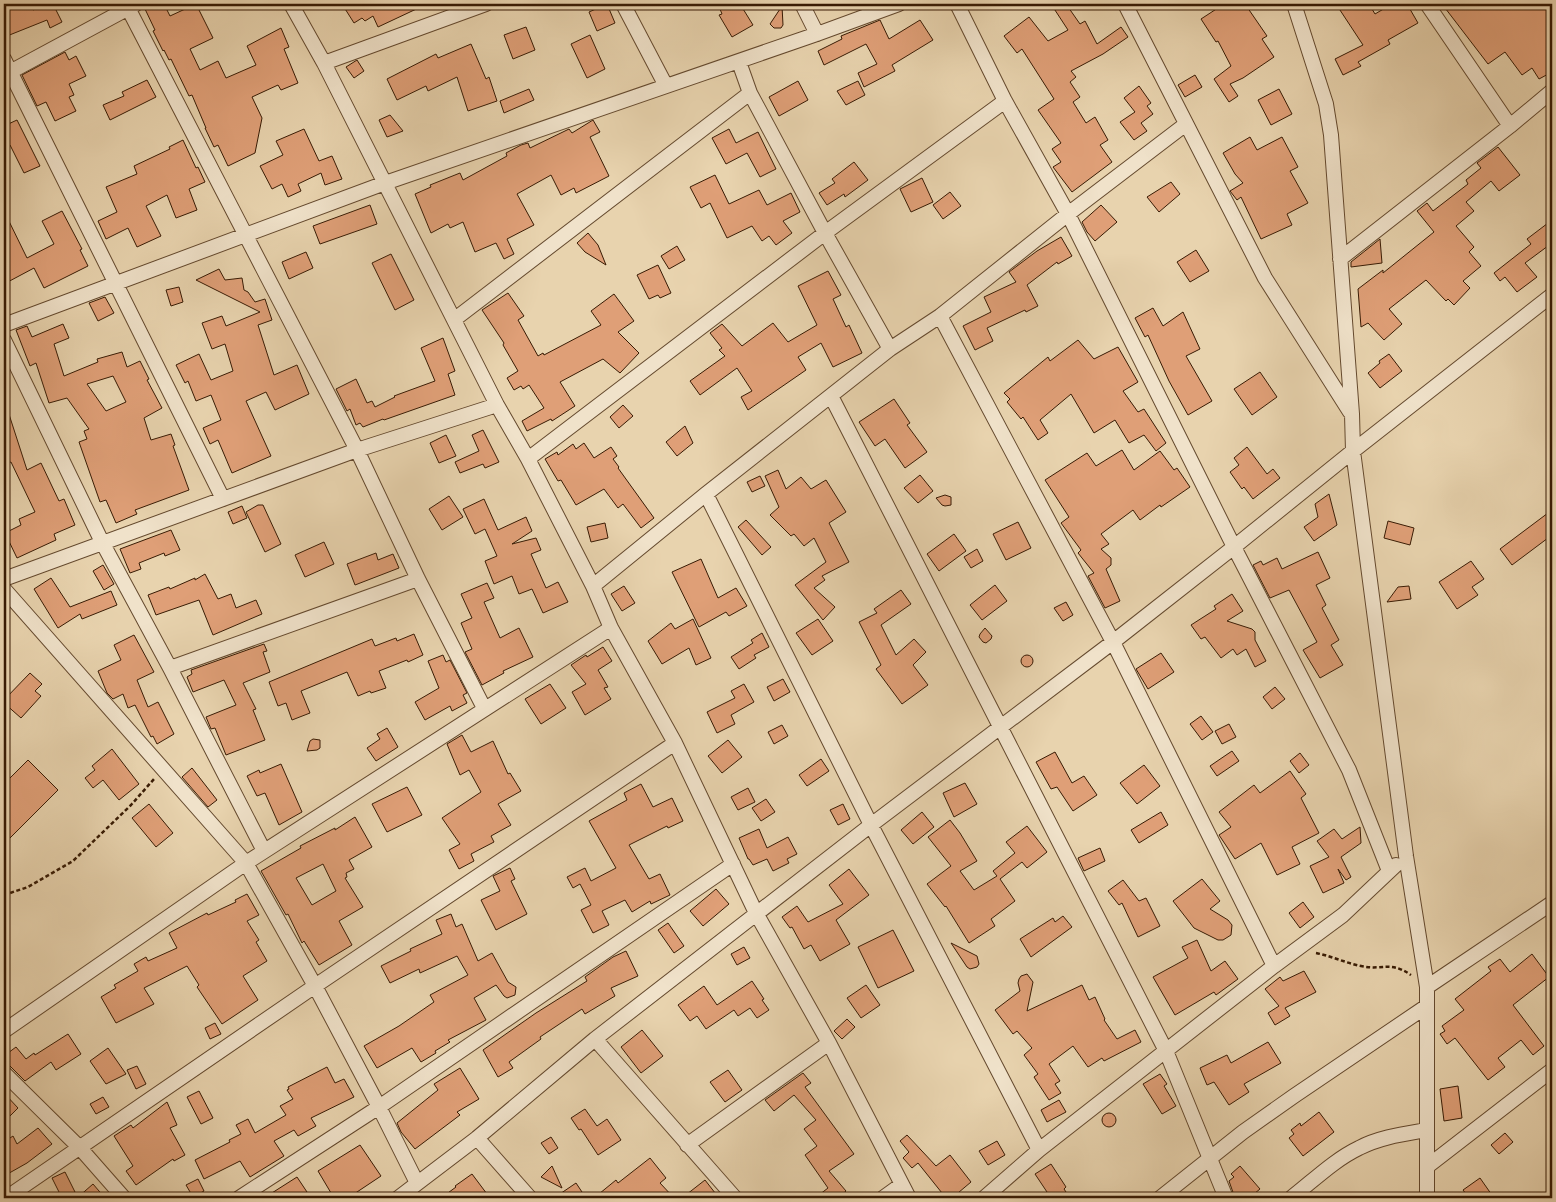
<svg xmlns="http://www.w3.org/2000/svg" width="1556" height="1202" viewBox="0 0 1556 1202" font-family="Vollkorn,serif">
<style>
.building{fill:#df9f77;stroke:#381b04;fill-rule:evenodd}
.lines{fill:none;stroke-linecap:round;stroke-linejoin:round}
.street-casing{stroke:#64492e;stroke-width:16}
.path{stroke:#381b04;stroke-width:2.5;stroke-dasharray:4 2.5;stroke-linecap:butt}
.street{stroke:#f0e2ca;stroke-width:14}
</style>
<rect width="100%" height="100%" fill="#e8d3ae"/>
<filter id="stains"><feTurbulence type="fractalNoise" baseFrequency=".004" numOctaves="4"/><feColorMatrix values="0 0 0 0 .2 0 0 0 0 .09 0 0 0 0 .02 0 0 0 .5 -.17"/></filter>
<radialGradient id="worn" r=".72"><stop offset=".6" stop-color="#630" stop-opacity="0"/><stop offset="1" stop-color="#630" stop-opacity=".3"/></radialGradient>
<path class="building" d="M4,4H19L21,7L31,4L33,10L48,4H53L62,22L50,28L47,20L7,36L4,29Z
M157,4H164L170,16L196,4L213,38L190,49L200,70L218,61L226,78L256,65L247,46L281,28L289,47L284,49L298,83L281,90L278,85L252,97L262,118L255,153L228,166L218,145L214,147L205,128H206L192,95L189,96L171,59L169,60L164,50L163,51L153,31L155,30L145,9Z
M342,4H427L378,27L373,16L365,21L362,18L354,23Z
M607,4L615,23L597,31L589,12Z
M718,4H740L753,25L732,37L719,15L722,14Z
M1051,4H1066L1080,24L1085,21L1097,44L1121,27L1128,37L1103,54L1071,71L1076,77L1070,82L1080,97L1073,102L1086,123L1095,117L1108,140L1100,145L1112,162L1072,192L1053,167L1061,162L1052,149L1061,143L1038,110L1054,99L1022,49L1017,53L1004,36L1029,17L1048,41L1068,30Z
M1224,4H1245L1267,36L1262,39L1274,57L1243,78L1230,84L1238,96L1229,102L1214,79L1231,66L1218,41L1216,42L1201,19Z
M1336,4H1369L1375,14L1392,4H1407L1418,23L1388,40L1390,44L1358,62L1361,66L1343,75L1335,59L1363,45Z
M1442,4H1541L1545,8L1552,4V72L1539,79L1532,68L1522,75L1505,52L1488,64Z
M782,6L783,25L781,28H774L770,24Z
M880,20L889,39L920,20L933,40L892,65L895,71L864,87L858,73L877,64L866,44L824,65L818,51L842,39L841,36Z
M526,27L535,50L513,59L504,35Z
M590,35L605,69L587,78L571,44Z
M471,44L486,79L489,77L497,101L468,111L457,77L428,91L426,86L397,100L387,79L436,54L438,58Z
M65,52L69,60L76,56L86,76L69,84L74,95L69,97L76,111L55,121L46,102L37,106L22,75Z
M357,60L364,71L354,78L346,67Z
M1195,75L1202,87L1185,97L1178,85Z
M147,80L156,97L110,120L103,105L124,96L122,92Z
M798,81L808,100L779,116L769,97Z
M858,81L865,95L846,105L837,91Z
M1139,86L1151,103L1147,106L1153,114L1141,123L1147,131L1134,140L1120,122L1135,112L1124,98Z
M529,89L534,100L504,113L500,101Z
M1279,89L1292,114L1271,125L1258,100Z
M390,115L403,131L387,137L379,120Z
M17,120L40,166L24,173L10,145L4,148V126Z
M593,120L600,132L590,137L609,176L576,193L574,188L561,195L551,175L517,194L534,225L507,239L514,254L504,259L496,243L475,252L463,222L450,228L448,224L431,233L415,194L431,187L430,185L460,173L463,180L507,156L506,153L521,145L528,143L530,148L567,130L569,129L572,133Z
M304,129L319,161L332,156L342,179L325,185L321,173L298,184L301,191L288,197L282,184L272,189L260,166L283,155L276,141Z
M729,129L736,143L758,132L776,169L760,177L747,153L726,164L712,138Z
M1250,137L1257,150L1282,137L1298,167L1290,171L1308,203L1287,214L1292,225L1261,239L1241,197L1237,200L1230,191L1243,183L1235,174L1223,153Z
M183,140L196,168L198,167L205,182L189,189L197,210L176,218L167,195L146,206L161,236L137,247L128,228L106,239L98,221L117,212L106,187L137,174L134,166L170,149L169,147Z
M1498,147L1520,175L1499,191L1491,181L1466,202L1474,211L1456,226L1474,247L1469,252L1481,266L1463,281L1470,288L1454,305L1448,299L1446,301L1426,280L1389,309L1402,324L1384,340L1368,323L1361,327L1358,289L1383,270V273L1434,232L1417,211L1427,203L1433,211L1468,184L1466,180L1481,168L1477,163Z
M854,162L868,180L845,197L844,194L827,205L819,193L835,183L832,179Z
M715,175L729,204L759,190L767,205L791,193L800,212L783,221L792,233L776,245L769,236L762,241L752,226L727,238L710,203L701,208L690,187Z
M922,178L933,202L911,212L900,189Z
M1171,182L1180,194L1159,212L1147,197Z
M950,192L961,206L943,219L933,205Z
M370,205L377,224L320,244L313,226Z
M1101,205L1117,222L1095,241L1087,232L1082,222Z
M4,211L27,258L54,244L42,221L62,211L82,249L80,250L88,266L44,288L34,268L4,284Z
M1552,220V243L1525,263L1537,277L1517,292L1505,277L1500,281L1494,273L1531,244L1527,239Z
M588,233L598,245L606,265L585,252L577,243Z
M1061,237L1072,256L1058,264L1057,262L1027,285L1038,306L1026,312L1025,310L987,328L993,341L975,350L963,326L991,312L984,297L1016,282L1009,272L1037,251Z
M1380,239L1382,263L1351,267V262Z
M677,246L685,260L669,269L661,256Z
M1196,250L1209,271L1190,282L1177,262Z
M306,252L313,268L289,279L282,262Z
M391,254L414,300L395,310L372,263Z
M658,265L671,293L660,298L658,295L649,299L637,275Z
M219,269L225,280L242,278L244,290L248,292L255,302L265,299L272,320L258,325L274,375L297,365L309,394L275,410L266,392L246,401L271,456L232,473L218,440L210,444L203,428L221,420L211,395L196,401L188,381L185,383L176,365L199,354L211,380L233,371L225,344L212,349L202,323L222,316L226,326L260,312L196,280Z
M828,271L841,295L833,299L846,327L849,325L862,353L833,367L821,343L798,357L806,370L748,410L741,397L752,391L737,368L700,395L690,381L725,356L719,350L722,348L710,333L722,324L742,346L773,323L788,342L817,325L798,286Z
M179,287L183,302L171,306L166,290Z
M508,293L524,316L518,320L538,356L543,353L544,355L601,325L591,311L614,294L634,321L618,332L639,353L620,373L603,359L560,382L575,406L552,421L551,419L527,431L522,421L544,408L529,385L523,389L521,386L514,390L507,378L518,371L503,345L504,343L482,310Z
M105,297L114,313L98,321L89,303Z
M1153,308L1163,326L1183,312L1200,349L1186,356L1212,401L1188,415L1169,381L1148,335L1145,337L1135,318Z
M63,324L69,338L54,344L64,376L98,362L97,359L122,352L127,367L140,361L149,379L147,380L162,408L144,418L151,440L171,434L175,445L173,446L189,490L135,510L137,514L116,523L106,500L100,502L79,442L87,439L84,431L89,429L67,398L49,403L36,363L30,366L16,330L27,326L32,337ZM113,376L126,402L106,411L87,384Z
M443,338L455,371L448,374L455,395L384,420L383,419L363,427L360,423L356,425L350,409L347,411L336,389L356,379L367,403L372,401L375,407L395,397L394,396L435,381L421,348Z
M1078,340L1094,359L1118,347L1138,382L1123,391L1138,412L1144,409L1166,443L1156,451L1144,435L1129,443L1115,420L1094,433L1071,394L1040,420L1048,433L1038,440L1023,417L1021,419L1007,402L1010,399L1004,393L1048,357L1050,361Z
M1389,354L1402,371L1380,388L1368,373L1380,363L1379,361Z
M1260,372L1277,397L1252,415L1234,389Z
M894,399L910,423L907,425L927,452L905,468L885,439L875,446L859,422Z
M4,405H6L27,470L41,463L59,501L64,499L75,525L54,534L56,540L17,558L5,533L21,525L19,519L35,512L11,462L4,464Z
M623,405L633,416L619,428L610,417Z
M685,426L693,443L677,456L666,442Z
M483,430L499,462L485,468L483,464L460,473L455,462L479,451L472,435Z
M446,435L456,456L439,463L430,443Z
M584,443L594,458L611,447L617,456L613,459L619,467L618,468L654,518L641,528L623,504L618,508L604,489L576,505L561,480L558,481L545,459L557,452L558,455L573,444L576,449Z
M1247,447L1267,474L1273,469L1280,478L1253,499L1244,487L1242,489L1230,472L1239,465L1234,458Z
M1122,450L1134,470L1160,451L1174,470L1177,468L1190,487L1161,507L1160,505L1140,520L1133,510L1101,534L1109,544L1101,549L1111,558V565L1106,569L1120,601L1105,608L1088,576L1094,573L1078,553L1081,550L1061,523L1069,517L1045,480L1087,453L1096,466Z
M778,470L786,489L801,477L811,489L826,480L846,512L829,523L849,562L822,576L825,580L814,588L835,607L823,620L795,585L826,562L814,538L804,546L794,534L791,536L770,515L779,507L765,476Z
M920,475L933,491L918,503L904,488Z
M760,476L765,486L752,492L747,482Z
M1329,494L1337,525L1314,541L1304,527L1318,517L1315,504Z
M945,495L951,497V505L945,506L942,505L936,498Z
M449,496L463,517L442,530L429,509Z
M484,499L498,530L526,517L532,531L512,544L536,538L541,550L531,554L546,588L558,582L568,602L543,613L532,589L519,594L512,576L494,584L485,561L497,556L485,529L475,534L463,509Z
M258,505H263L281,544L265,552L246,512Z
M242,506L247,518L233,524L228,512Z
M1552,510V535L1512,565L1500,549Z
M746,520L771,547L762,555L738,527Z
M1388,521L1414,528L1410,545L1384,538Z
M1018,522L1031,548L1006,560L993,534Z
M605,523L608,538L591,542L587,527Z
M171,530L180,550L165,556L164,553L139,563L141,569L130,573L120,549Z
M954,534L966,551L939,571L927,554Z
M324,542L334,564L305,577L295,555Z
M977,549L983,561L971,568L964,557Z
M1318,552L1330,578L1316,585L1326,605L1322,608L1339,640L1331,645L1343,665L1320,678L1303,650L1317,642L1289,590L1270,598L1253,565L1261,561L1263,565L1277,558L1282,569Z
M376,553L378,560L393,554L399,568L355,585L347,564Z
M701,559L718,598L736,588L747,606L729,616L726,612L699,627L672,572Z
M1471,561L1484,579L1472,587L1478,595L1457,609L1439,582Z
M103,565L114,584L104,590L93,571Z
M205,574L218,599L231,594L236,608L256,600L262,614L213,635L199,600L156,615L148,595L169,587L170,589L195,578V580Z
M51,578L70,607L111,591L117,605L82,619L80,614L58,628L34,589Z
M487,583L494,598L484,602L500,638L519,628L533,657L503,671L504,673L482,685L465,652L472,649L461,623L472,618L461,594Z
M995,585L1007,601L982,620L970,605Z
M624,586L635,603L622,611L611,594Z
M1409,586L1411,599L1387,602L1398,587Z
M901,590L911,604L881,625L896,655L914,639L926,652L913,665L928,685L902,704L876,669L881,665L859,622L877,613L874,609Z
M1232,594L1243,611L1227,621L1252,629L1255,632V640L1266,661L1255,667L1246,649L1237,655L1233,649L1221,658L1205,637L1201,639L1191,625L1216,609L1214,606Z
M1066,602L1073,615L1063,621L1054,608Z
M693,619L711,658L696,665L689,648L662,664L648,641L671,623L675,629Z
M818,619L833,641L812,655L796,633Z
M985,628L992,636L991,639L986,643L983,642L979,637L980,634Z
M762,633L769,647L754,655L756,658L739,669L731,657L753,643L751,640Z
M414,634L423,655L408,662L407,660L379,671L386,688L371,693L370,691L358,696L347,672L301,691L310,713L292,720L286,703L278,706L269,682L372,639L375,646L396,638L397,641Z
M134,635L154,672L137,680L148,707L158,702L174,734L157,744L153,736L151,737L135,705L128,708L123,694L113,699L107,693L98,671L121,660L114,645Z
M264,644L267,651L263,652L270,672L243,683L256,709L253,710L265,740L226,755L215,728L211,729L206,717L236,705L224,680L193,692L187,677L192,674L191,670Z
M603,647L612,661L598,670L608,687L604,688L611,699L585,715L572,692L586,684L571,665L586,655L587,657Z
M1161,653L1174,672L1148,689L1136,669Z
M1021 661a6 6 0 1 1 12 0a6 6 0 1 1-12 0Z
M443,655L446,662L450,660L467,693L463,695L467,703L452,711L450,706L425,720L415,702L439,688L428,661Z
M30,673L42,684L35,691L41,696L21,718L4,703V700Z
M783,679L790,692L774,701L767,687Z
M550,684L566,708L541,724L525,699Z
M744,684L754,702L731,715L735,724L717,733L707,712L735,698L731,691Z
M1275,687L1285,699L1272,709L1263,697Z
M1201,716L1213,732L1202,740L1190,724Z
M1229,724L1236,737L1222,744L1215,731Z
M782,725L788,736L774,744L768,732Z
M387,728L398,747L376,761L367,748L380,739L377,734Z
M462,735L471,752L493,741L508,774L510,773L521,791L498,804L511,825L491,836L494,842L471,854L474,861L459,869L449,850L460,844L442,818L481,792L469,770L460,775L447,744Z
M313,739L320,740V748L317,750L307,751L310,741Z
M728,740L742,757L722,773L708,756Z
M112,749L139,784L119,800L103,780L93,788L85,778L95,770L92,766Z
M1232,751L1239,761L1217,776L1210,766Z
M1055,752L1072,783L1084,776L1097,795L1073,811L1057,787L1051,789L1036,762Z
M1300,753L1309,765L1299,773L1290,761Z
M821,759L829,771L807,786L799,775Z
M28,760L58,790L4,844V784Z
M281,764L302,812L279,825L265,793L257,796L247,776L259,770L260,773Z
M1144,765L1160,786L1137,804L1120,783Z
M192,768L217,800L208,807L182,777Z
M1290,771L1306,794L1301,798L1319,833L1292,847L1300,864L1277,875L1261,843L1235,859L1219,835L1231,827L1219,812L1254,785L1260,793Z
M965,783L977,804L954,817L943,793Z
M641,784L653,807L672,798L683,821L668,828L667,826L629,845L649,879L660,874L670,895L651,904L650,901L632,912L625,900L606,909L602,911L609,925L593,933L581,910L591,905L580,884L573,888L567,877L585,868L591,881L616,868L589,821L627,800L624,793Z
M407,787L422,815L387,832L372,804Z
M748,788L755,802L738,810L731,797Z
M766,799L775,812L761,821L752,808Z
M149,804L173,833L156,847L132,818Z
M843,804L850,819L838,825L830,810Z
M922,812L934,827L913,844L901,830Z
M1161,812L1168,825L1139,843L1131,830Z
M355,817L372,847L349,860L354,869L346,873L347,877L345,878L363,907L339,921L352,945L319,965L304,941L302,943L288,914L286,915L261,871L301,848L300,846L335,828V830ZM323,864L336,891L312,905L296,878Z
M950,820L960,833L977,861L960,871L974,890L997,876L993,871L1015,853L1006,842L1027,826L1047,852L1027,868L1022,862L1000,879L1015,901L991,919L995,926L969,943L946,906L945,907L927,884L951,866L928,837Z
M1360,827L1361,843L1341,857L1351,877L1346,880L1338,869L1344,883L1323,893L1310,866L1329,857L1317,841L1334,829L1342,839Z
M759,829L767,848L788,837L797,854L787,859L789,863L773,871L767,859L753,865L749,859H748L739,838Z
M1100,848L1105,861L1084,871L1078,858Z
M510,868L515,879L511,881L527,914L496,930L481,900L500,891L493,876Z
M849,869L869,895L836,920L850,944L820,961L811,945L804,949L792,927L790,928L782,917L797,906L808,922L843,904L829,885Z
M1202,879L1220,901L1210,909L1228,920L1232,925L1231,935L1223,940H1218L1194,928L1173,901Z
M1123,880L1139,901L1146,898L1160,926L1138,937L1122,903L1119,905L1108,891Z
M716,889L729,904L703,926L690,911Z
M247,894L259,915L247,921L259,940L256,942L267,961L243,976L258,1000L222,1024L197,987L199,985L187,966L144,988L154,1004L116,1023L101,997L116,988L114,985L138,971L134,964L146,957L148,961L177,948L169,933L207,913L208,915L236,902L235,900Z
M1303,902L1314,917L1300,928L1289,913Z
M451,914L456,927L462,924L478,961L492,953L508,982L516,987L515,995L507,998L504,996L496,985L474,998L486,1020L448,1040L450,1042L435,1051L436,1053L421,1062L412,1048L377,1068L364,1046L399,1026L434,1002L430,995L468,975L457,956L420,973L419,969L390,983L381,966L411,951L410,949L442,934L436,920Z
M1063,916L1072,927L1031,957L1020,939L1053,918L1055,922Z
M668,923L684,946L674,953L658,930Z
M893,930L914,971L878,988L858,947Z
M1197,940L1211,971L1225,961L1238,979L1216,995L1214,992L1175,1015L1153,977L1188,958L1182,947Z
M951,943L977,956L979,964L977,967L970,969L967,967Z
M744,947L750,958L737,965L731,954Z
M626,951L638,976L611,988L615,996L585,1014L582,1009L540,1037L541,1039L509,1062L513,1068L498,1077L483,1050L536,1013L587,981L585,977L613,957Z
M1532,954L1549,977L1513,1005L1544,1046L1533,1055L1521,1040L1498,1058L1505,1067L1488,1080L1455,1038L1447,1044L1440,1034L1445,1031L1442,1026L1464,1010L1455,999L1491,971L1488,967L1500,959L1510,972Z
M1304,971L1316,992L1285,1008L1290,1016L1275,1025L1268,1013L1279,1006L1265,989L1280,977L1283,981Z
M1027,974L1033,982L1027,1011L1082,985L1089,1000L1095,997L1105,1019L1104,1020L1117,1039L1135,1030L1141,1042L1104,1061L1102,1058L1088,1067L1073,1046L1049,1064L1060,1081L1055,1084L1061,1093L1049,1100L1034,1077L1038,1074L1024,1055L1032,1048L1017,1031L1013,1034L995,1010L1020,991L1018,983L1019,979L1021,976Z
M752,981L764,999L762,1000L769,1010L757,1018L750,1008L738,1016L734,1010L706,1029L697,1016L690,1021L678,1005L704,986L717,1005Z
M866,985L880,1005L861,1018L847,998Z
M847,1019L855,1027L842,1039L834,1031Z
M215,1023L221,1034L210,1039L205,1028Z
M642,1030L663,1056L641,1073L621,1047Z
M68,1034L81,1054L56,1070L51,1062L25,1081L4,1060V1056L16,1047L26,1059L34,1053L35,1055Z
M1268,1042L1281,1063L1244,1084L1249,1092L1229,1105L1214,1082L1207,1085L1200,1068L1227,1055L1231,1063Z
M108,1048L126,1074L106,1084L90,1061Z
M137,1066L146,1084L136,1089L127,1070Z
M327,1067L335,1083L344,1079L354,1097L311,1118L316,1126L298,1136L294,1130L274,1141L284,1156L250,1177L240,1161L204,1179L195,1160L230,1142L229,1140L241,1134L236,1125L248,1119L255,1133L286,1115L280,1106L293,1099L287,1090L289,1089L288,1087Z
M460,1068L479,1099L457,1112L460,1115L415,1149L401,1132L397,1123L438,1090L434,1084Z
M728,1070L742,1090L725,1102L710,1082Z
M803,1073L811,1083L805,1087L854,1154L829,1171L846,1191L838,1198H815L828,1188L805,1155L817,1146L804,1129L816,1120L794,1095L774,1111L765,1100Z
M1160,1074L1167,1084L1164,1086L1176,1106L1162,1114L1143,1084Z
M1458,1086L1462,1118L1444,1121L1440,1089Z
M199,1091L213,1118L201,1124L187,1097Z
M4,1093L18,1108L4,1122Z
M103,1097L109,1107L96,1114L90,1104Z
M1059,1100L1066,1112L1047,1122L1041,1110Z
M167,1102L177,1125L170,1128L185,1155L174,1161L173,1159L136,1185L126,1171L133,1166L114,1136L131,1125L133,1128Z
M585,1109L597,1126L607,1119L621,1140L598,1155L581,1129L579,1130L571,1118Z
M1319,1112L1334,1132L1303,1156L1289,1138L1294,1134L1291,1130L1300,1123L1301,1126Z
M1102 1120a7 7 0 1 1 14 0a7 7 0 1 1-14 0Z
M38,1128L52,1144L27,1163L4,1176V1142L13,1136L17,1144Z
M1505,1133L1513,1142L1499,1154L1491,1145Z
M907,1135L936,1166L950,1155L971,1182L952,1198H946L918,1163L912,1168L903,1158L909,1152L900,1141Z
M551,1137L558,1148L549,1154L541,1143Z
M997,1141L1005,1155L988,1165L979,1151Z
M360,1145L381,1176L348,1198H334L318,1171Z
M650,1158L666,1178L660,1183L674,1198H594L616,1180L618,1183Z
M1051,1164L1066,1187L1064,1189L1070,1198H1051L1035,1174Z
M552,1166L562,1188L541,1177Z
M1240,1166L1260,1189L1249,1198H1235L1229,1181L1234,1177L1231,1174Z
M65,1172L75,1192L62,1198L52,1178Z
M472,1174L490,1198H441L456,1187L455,1186Z
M297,1177L311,1198H264Z
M1480,1178L1494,1198H1469L1463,1190Z
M198,1179L204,1191L193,1197L186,1185Z
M705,1180L719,1198H682Z
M576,1183L586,1198H554Z
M93,1184L105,1198H77Z"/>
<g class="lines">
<defs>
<path id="street" d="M291,4L324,63L497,405L528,459L593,586L611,628L675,743L756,913L829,1043L909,1198
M623,4L666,86
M802,4L817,34
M957,4L1005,101L1068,214L1234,547L1349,770L1389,871
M1125,4L1265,278L1350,412
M1294,4L1326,104L1331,135L1352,414L1353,451L1406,856L1427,987V1198
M1427,4L1510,126
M128,8L357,450L418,579L484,708
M4,59L223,499
M739,62L750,93L825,233L890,349
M324,63L486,4
M10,72L136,4
M1340,259L1510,126L1552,91
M940,316L1113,642L1274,966
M455,319L750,93
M4,325L385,183L817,34L899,4
M4,340L102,542L170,668L264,851
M831,396L1166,1051L1226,1198
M528,459L825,233L1005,101
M706,494L871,825L1039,1150
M4,579L357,450L497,405
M593,586L706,494L890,349L940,316L1068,214L1186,124
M4,589L246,863L315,986L379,1107L417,1183
M170,668L418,579
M1427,987L1552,903
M4,1031L246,863L611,628
M595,1039L735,1198
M4,1073L80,1148L124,1198
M477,1138L530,1198
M687,1145L829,1043
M1428,1166L1552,1070
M6,1198L315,986L675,743
M239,1198L379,1107L733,864
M398,1198L477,1138L595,1039L871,825L1113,642L1234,547L1353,451L1552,295
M883,1198L901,1185
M984,1198L1039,1150L1274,966L1343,915L1396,865
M1160,1198L1243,1132L1294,1096L1427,1006
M1291,1198C1313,1181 1334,1160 1359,1148C1380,1137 1404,1134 1427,1130"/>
</defs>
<use href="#street" class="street-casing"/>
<path class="path" d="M4,895L28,887L73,861L131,805L154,779
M1316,953C1331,956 1346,963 1361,966C1383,971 1389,960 1411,975"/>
<use href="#street" class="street"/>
</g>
<rect width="1556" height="1202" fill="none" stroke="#e8d3ae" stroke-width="20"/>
<rect x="5" y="5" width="1546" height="1192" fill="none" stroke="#381b04" stroke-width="2.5"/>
<rect x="10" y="10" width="1536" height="1182" fill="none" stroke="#381b04"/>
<rect width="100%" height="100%" filter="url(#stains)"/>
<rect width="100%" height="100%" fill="url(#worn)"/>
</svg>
